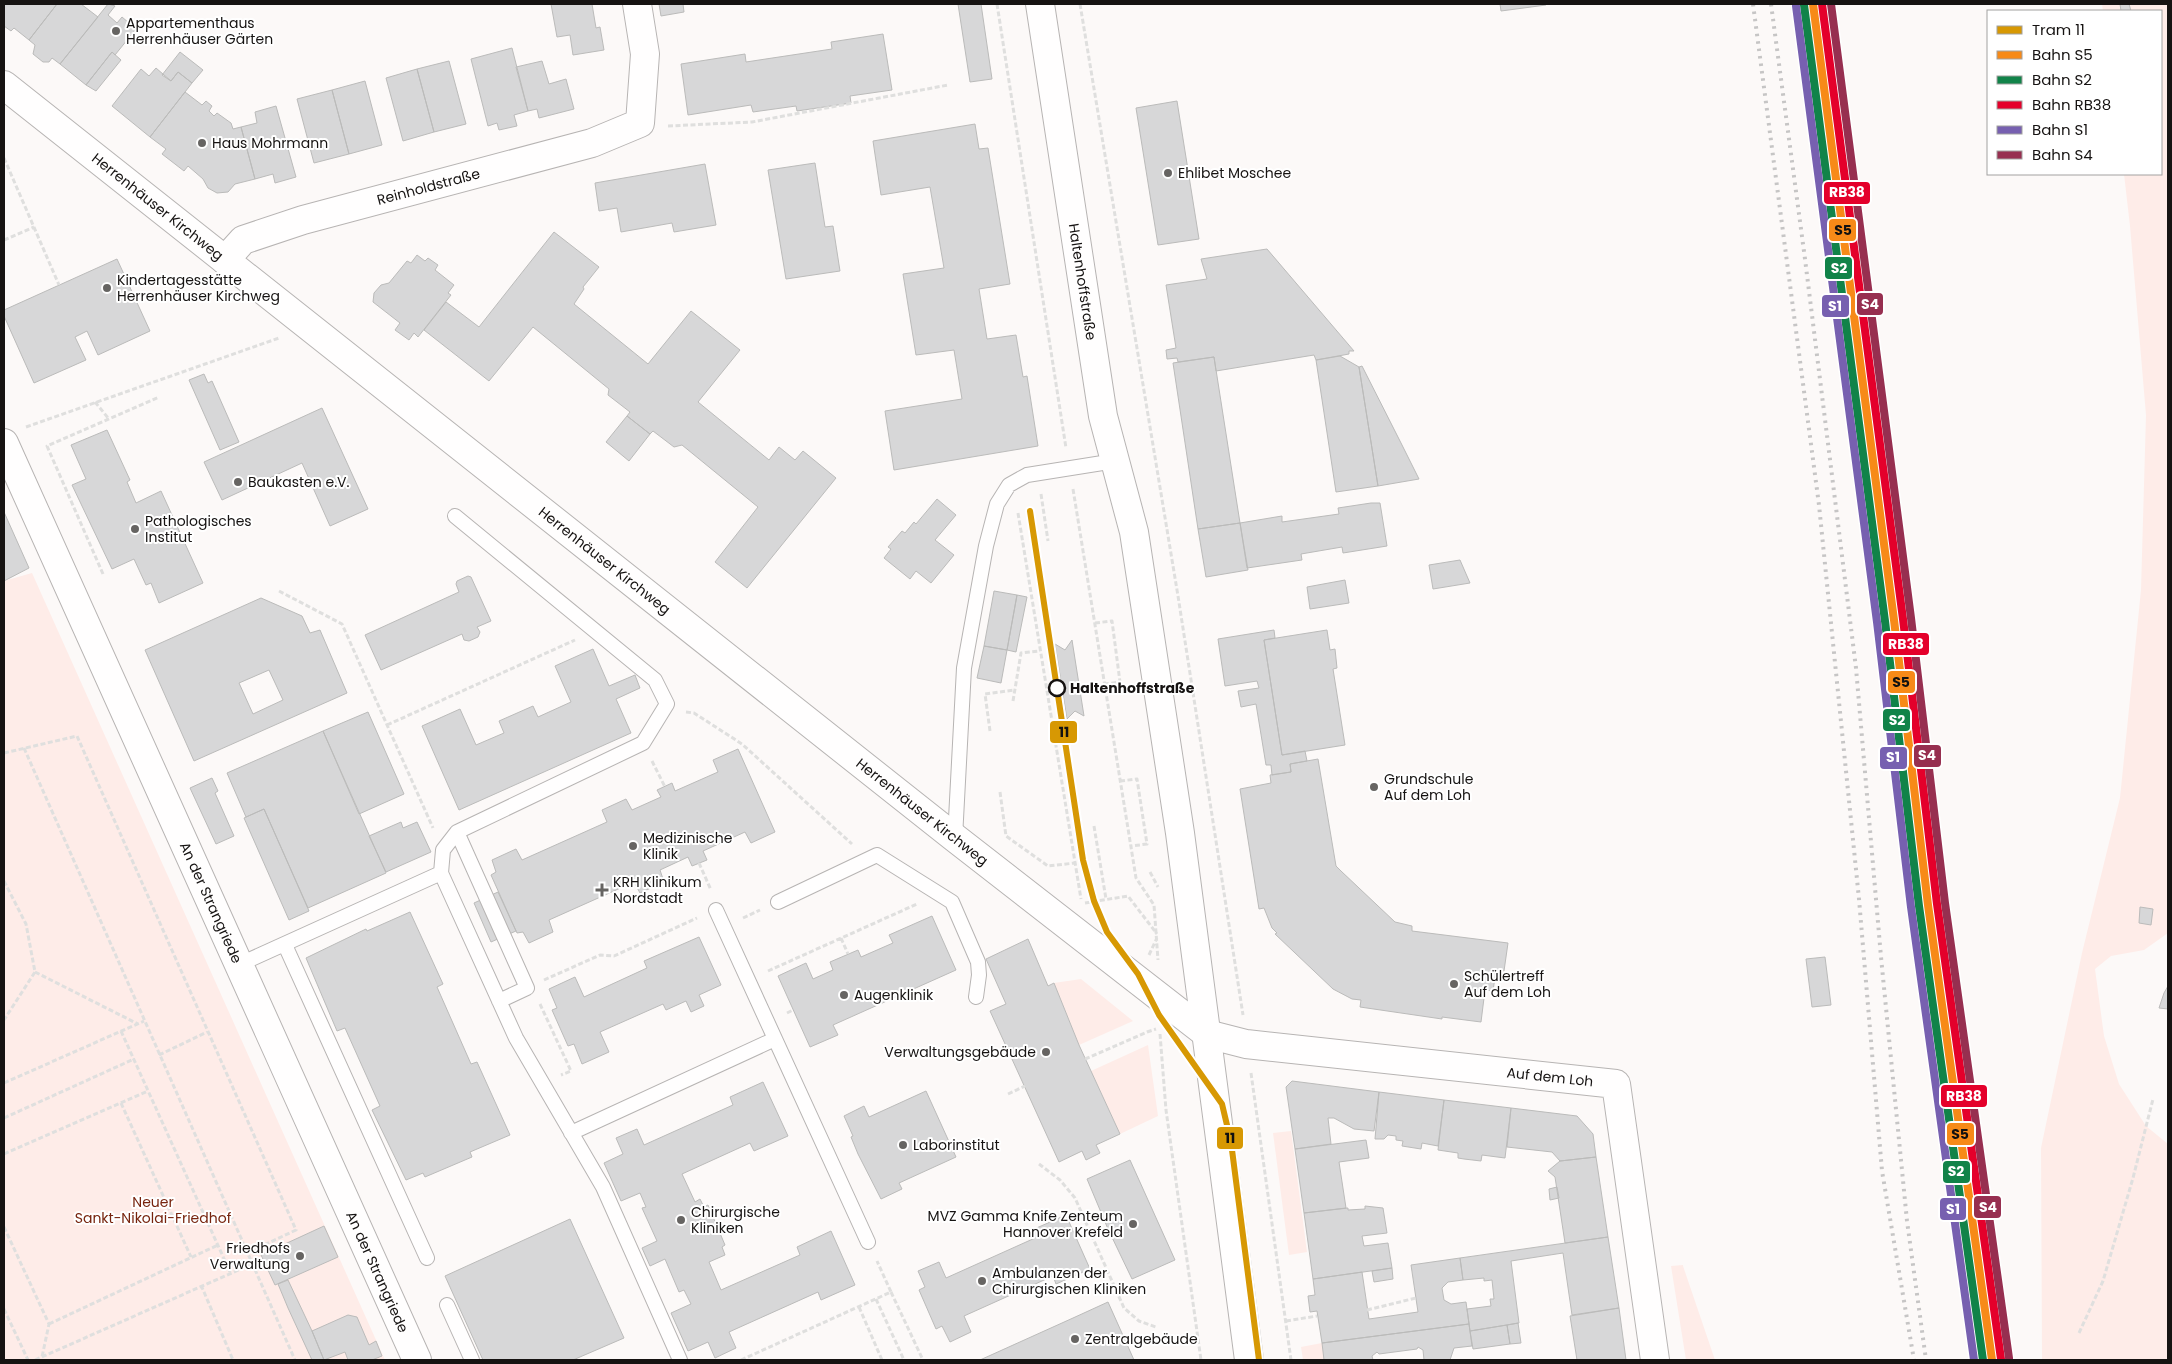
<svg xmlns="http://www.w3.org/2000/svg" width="2172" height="1364" viewBox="0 0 2172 1364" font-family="Poppins,sans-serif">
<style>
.green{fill:#feece8}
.building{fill:#d7d7d8;stroke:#bbbbba;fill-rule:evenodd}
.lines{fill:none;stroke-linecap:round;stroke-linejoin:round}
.service-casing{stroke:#b7b4b3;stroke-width:16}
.minor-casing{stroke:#b7b4b3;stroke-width:30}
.tertiary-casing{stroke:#b7b4b3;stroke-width:30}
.path{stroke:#dfdfde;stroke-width:3;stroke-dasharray:5 2.5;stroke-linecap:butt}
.service{stroke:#fffefe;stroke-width:14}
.minor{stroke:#fffefe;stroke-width:28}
.tertiary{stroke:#fffefe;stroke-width:28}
.rail{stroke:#c6c5c5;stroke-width:4;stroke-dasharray:2.5 5;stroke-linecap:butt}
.rail-1-casing{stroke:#fff;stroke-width:11}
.rail-2-casing{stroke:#fff;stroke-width:11}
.rail-3-casing{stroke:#fff;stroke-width:11}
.rail-4-casing{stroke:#fff;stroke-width:11}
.rail-5-casing{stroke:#fff;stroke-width:11}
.rail-1{stroke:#f78a18;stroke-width:8}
.rail-2{stroke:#118349;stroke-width:8}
.rail-3{stroke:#e4002b;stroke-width:8}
.rail-4{stroke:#7760b0;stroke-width:8}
.rail-5{stroke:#972f50;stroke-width:8}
.tram-1-casing{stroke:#fff;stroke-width:10}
.tram-1{stroke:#d79803;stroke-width:6}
.poi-dot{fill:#666462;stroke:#fff;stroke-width:2}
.stop-dot{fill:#fff;stroke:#161312;stroke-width:2.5}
.labels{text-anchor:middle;stroke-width:4;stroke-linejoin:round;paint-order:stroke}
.poi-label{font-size:14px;fill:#161312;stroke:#fff;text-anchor:start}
.street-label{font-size:14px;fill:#161312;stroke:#fff}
.stop-label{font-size:14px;font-weight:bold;fill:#161312;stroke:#fff;text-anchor:start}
.park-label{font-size:14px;fill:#77240e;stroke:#fff}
.line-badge{stroke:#fff;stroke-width:2}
.badge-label{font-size:14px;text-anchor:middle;font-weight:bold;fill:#fff}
.pale-badge-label{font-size:14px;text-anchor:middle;font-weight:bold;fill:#111}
</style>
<rect width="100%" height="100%" fill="#fcf9f8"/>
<path class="green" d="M2102,4H2168V933L2144,950L2111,956L2095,969L2104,1036L2119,1084L2146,1126L2168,1144V1360H2042L2041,1148L2082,953L2120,798L2141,590L2146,415L2130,226L2124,174H2161V11H2103Z
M32,573L385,1360H4V581Z
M1081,979L1133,1021L1079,1045L1054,983Z
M1148,1045L1158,1116L1120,1134L1091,1071Z
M1291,1131L1307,1252L1289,1255L1273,1133Z
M1683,1265V1266L1715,1360H1686L1671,1266Z
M1322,1343L1324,1360H1303L1301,1347Z"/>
<path class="building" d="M4,4H57L29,40L14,28L11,31L4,26Z
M57,4H81L98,17L60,64L52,58L49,62H43L33,54L35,45L29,40Z
M108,4L115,6L108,15L117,23L122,17L136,29L115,55L112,52L86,85L60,64Z
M551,4H592L596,28L600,27L604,50L573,55L570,35L557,37Z
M659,4H683L684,12L661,16Z
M958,4H981L992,79L970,82Z
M1500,4H1546V5L1501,11Z
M2120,4H2129L2131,11H2121Z
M883,34L892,90L850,96L851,103L797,111L796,106L753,112L751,105L688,115L681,64L745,54L746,62L832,49L831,42Z
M512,48L528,111L514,115L517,126L499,130L497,123L488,126L471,59Z
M112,52L121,60L96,91L86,85Z
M180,52L203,70L192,83L178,72L171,81L162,75Z
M449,61L466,124L434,132L417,69Z
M542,61L549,84L566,79L574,109L539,118L537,109L528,111L516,67Z
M156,68L171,81L178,72L192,83L150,137L112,106L141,69L149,76Z
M417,69L434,132L403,141L386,78Z
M365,81L382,145L349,154L332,90Z
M332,90L349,154L314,163L297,99Z
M185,92L202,105L206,101L212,106L209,111L214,116L217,113L231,123L233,129L241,127L255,179L235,184L228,192L217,193L208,188L203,179L188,166L184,171L162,154L166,149L150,137Z
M1177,101L1199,239L1158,245L1136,108Z
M276,106L296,177L275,183L273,174L255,179L241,127L257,123L255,112Z
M975,124L979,149L988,148L1010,284L979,289L987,339L1016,335L1023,377L1027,376L1038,446L894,470L885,411L962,399L954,350L916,355L903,274L944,268L930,187L881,195L873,141Z
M815,163L825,227L833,226L840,271L786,279L768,170Z
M705,164L716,225L674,232L672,223L621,232L617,208L599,211L595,183Z
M554,232L599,267L583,287L584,289L574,304L648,364L691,311L740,350L698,402L769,460L779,447L795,460L803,451L836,478L747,588L715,562L758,507L682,445L674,447L653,431L650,434L627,416L630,412L608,395L609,389L533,327L489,381L424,330L446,302L479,327Z
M1267,249L1354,351H1349V354L1316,360L1314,355L1216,371L1214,357L1178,362L1177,358L1167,359L1166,350L1176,348L1166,285L1207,279L1201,259Z
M417,255L425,261L428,258L438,265L435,270L454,285L448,293L451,295L418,337L414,333L409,340L395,330L400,323L373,302L374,293L381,285L389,283L407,261L411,263Z
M117,259L150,331L98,355L87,331L75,337L86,360L34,383L4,316V310Z
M1340,356L1359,367L1378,486L1336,492L1316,360Z
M1214,357L1240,523L1198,529L1173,363Z
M1362,366L1401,443L1419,479L1378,486L1359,367Z
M204,374L208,383L212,381L239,442L220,450L189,380Z
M322,408L368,509L330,526L302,463L222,500L204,462Z
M627,416L650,434L629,461L606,442Z
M107,430L130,480L127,482L136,503L161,491L203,583L159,603L151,583L146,585L134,559L112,569L72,485L86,479L71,445Z
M937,499L956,515L935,540L954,555L931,583L916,571L910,579L884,558L891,549L888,547L902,531L905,533L914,522L916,524Z
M1371,503H1380L1387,546L1343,553L1342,547L1301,554L1302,560L1247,568L1240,523L1282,516V522L1339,514L1338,508Z
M4,512L29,568L4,581Z
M1240,523L1248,570L1206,577L1198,529Z
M1460,560L1470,583L1433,589L1429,565Z
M468,576L471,577L491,621L477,627L480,632L478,637L469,641L464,640L462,634L381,670L365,635L459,592L456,584L457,581Z
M1345,580L1349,603L1310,609L1307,587Z
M994,591L1017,595L1007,650L984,646Z
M1017,595L1027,597L1016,652L1007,650Z
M261,598L302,616L310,633L320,630L347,693L194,761L145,650ZM269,670L283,700L253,714L239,683Z
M1274,630L1275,638L1264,640L1282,755L1305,751L1307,761L1290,764L1291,772L1272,775L1271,765H1266L1256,704L1241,707L1238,691L1259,688L1257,681L1225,686L1218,639Z
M1327,630L1330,650L1335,649L1337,668L1333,669L1345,745L1282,755L1264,640Z
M1072,640L1084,716L1075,711L1067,719L1055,644L1065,650Z
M984,646L1007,650L1001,683L977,678Z
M593,649L609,686L635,675L640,688L616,699L631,733L459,810L422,726L460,709L476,745L504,733L499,721L533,706L538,717L571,702L555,666Z
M368,712L404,794L359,814L323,731Z
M323,731L386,873L308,908L264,809L246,817L227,773Z
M738,749L775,832L751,843L745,832L703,851L707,860L692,866L688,857L660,870L664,882L640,893L634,882L549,920L553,932L529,943L523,932L517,933L491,875L496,872L492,860L516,849L522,860L607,822L602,810L626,799L632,810L661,797L657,790L672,783L675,791L718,772L713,760Z
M1318,759L1336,866L1341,871L1395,922L1412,926V931L1508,943L1504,971L1496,970L1493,991L1485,990L1481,1022L1442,1017V1019L1360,1007L1361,1000L1352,999L1333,989L1275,934L1277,933L1272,928L1264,908L1259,909L1240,789L1271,783L1270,775L1291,772L1290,764Z
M212,778L218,791L215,793L234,836L216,844L190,788Z
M264,809L309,911L289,920L244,818Z
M401,822L403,828L417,822L431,852L386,872L369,836Z
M498,892L516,931L491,942L474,903Z
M2140,907L2153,909L2151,925L2139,923Z
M410,912L443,984L437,987L471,1064L477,1062L510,1135L470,1152L472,1157L425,1177L423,1173L406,1180L372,1110L380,1106L345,1028L337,1031L306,958L366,929L367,931Z
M932,916L956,970L833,1025L838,1035L810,1047L778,976L806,963L813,979L833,970L830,962L858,950L861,957L893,943L889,935Z
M699,937L721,985L699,995L704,1006L691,1012L686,1001L666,1010L663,1004L600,1032L609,1052L582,1064L574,1044L568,1046L552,1010L557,1008L549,989L575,977L584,997L647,968L644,961Z
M1028,939L1048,986L1054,983L1079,1045L1120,1134L1096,1145L1100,1153L1086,1160L1082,1151L1059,1162L990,1011L1006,1004L986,959Z
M1825,957L1831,1005L1812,1007L1806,959Z
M2168,986V1009L2159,1008L2164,993Z
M1292,1081L1379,1092L1374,1131L1354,1129L1334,1118H1328L1331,1144L1295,1149L1286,1087Z
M763,1082L788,1136L754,1151L750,1143L682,1174L695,1202L700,1199L704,1207L708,1205L725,1245L722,1247L725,1255L709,1262L721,1290L800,1255L797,1247L831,1231L855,1285L821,1300L818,1292L729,1332L736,1348L715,1358L708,1342L688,1351L671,1313L691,1304L684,1290L679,1292L665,1259L650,1266L642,1248L657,1241L642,1208L646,1207L640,1193L621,1201L604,1163L623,1154L616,1138L637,1129L644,1145L733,1105L730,1097Z
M926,1091L956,1157L899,1183L902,1189L881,1199L858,1154L851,1137L853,1136L844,1116L864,1106L869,1117Z
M1379,1092L1444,1100L1438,1146L1422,1143L1421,1149L1402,1146L1403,1141L1396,1140V1136L1388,1135L1384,1139H1375Z
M1444,1100L1511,1108L1505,1158L1482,1155L1481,1161L1464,1159L1458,1158V1153L1438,1150Z
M1511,1108L1577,1116L1593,1134L1596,1157L1560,1161L1552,1152L1507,1147Z
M1366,1140L1369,1158L1339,1162L1346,1208L1304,1213L1295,1149Z
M1596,1157L1608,1237L1565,1243L1555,1177L1548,1171L1560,1161Z
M1130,1160L1175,1260L1132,1279L1108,1229L1087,1179Z
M1557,1187L1559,1198L1550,1200L1549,1189Z
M1365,1206L1383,1208L1387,1233L1362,1236L1364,1246L1388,1243L1392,1268L1313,1279L1304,1213L1348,1208V1210L1365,1209Z
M1066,1215L1090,1269L1056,1284L1053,1276L964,1316L971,1332L950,1342L942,1326L936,1329L919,1290L925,1287L918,1271L939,1262L946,1278L1035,1238L1032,1230Z
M570,1219L624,1338L573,1360H483L445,1276Z
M324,1226L338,1257L275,1285L261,1255Z
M1608,1237L1619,1308L1572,1315L1563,1253L1511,1261L1519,1323L1470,1331L1467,1309L1491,1306L1490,1299H1494L1492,1280L1484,1281V1278L1463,1280L1460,1258Z
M1460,1258L1463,1280L1448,1282L1442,1288L1444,1300L1451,1304L1466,1302L1469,1324L1322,1343L1317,1311L1310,1312L1308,1296L1315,1295L1313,1279L1362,1272L1369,1319L1418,1312L1411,1265Z
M1392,1268L1393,1279L1374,1282L1372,1271Z
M288,1280L312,1331L324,1360H312L288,1308L278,1284Z
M1108,1302L1134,1360H980L1073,1318Z
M1619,1308L1626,1360H1577L1570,1316Z
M348,1315L357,1317L369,1345L376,1341L382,1356L372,1360H348L345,1352L324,1360L312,1331Z
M1518,1323L1521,1343L1510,1344L1507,1325Z
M1469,1324L1472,1346L1454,1348L1450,1360H1424L1423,1350L1418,1347L1417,1349L1379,1354L1377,1352L1372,1356L1373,1360H1324L1322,1343Z
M1507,1325L1510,1344L1473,1349L1470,1331Z"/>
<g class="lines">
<defs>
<path id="service" d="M457,832L527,988L499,1001
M955,838L964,668L986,546L997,504L1009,485L1027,475L1115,461
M441,873L443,850L457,832L643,743L667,704L655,680L455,516
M778,902L877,855L952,902L978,962L979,975L976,997
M716,910L868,1242
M285,945L427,1258
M238,965L441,873L516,1038L603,1187L680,1360
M571,1133L775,1039
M447,1305L472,1360"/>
<g id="minor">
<path id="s1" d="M225,260L243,240L303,220L592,143L640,123L645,54L637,4"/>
<path id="s2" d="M4,443L417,1360"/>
<path id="s3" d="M1207,1034L1246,1044L1616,1084L1655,1360"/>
</g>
<g id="tertiary">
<path id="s4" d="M1040,4L1103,416L1134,532L1180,833L1249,1360"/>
<path id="s5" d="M4,85L955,838L1207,1034"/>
</g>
</defs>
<use href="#service" class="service-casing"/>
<use href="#minor" class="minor-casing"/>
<use href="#tertiary" class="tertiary-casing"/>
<path class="path" d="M997,4L1066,448
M1080,4L1178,596L1243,1015
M668,126L752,122L948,85
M4,158L59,285
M4,240L34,227
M95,402L109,419
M26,427L279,338
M1073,489L1136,878L1154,905L1158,960
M1041,494L1048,541
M1018,513L1081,899
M103,574L47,446L159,397
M279,591L342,624L433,828
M1095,623L1112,621L1120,682L1105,684
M1013,701L1021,653L1040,651
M686,712L694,713L742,744L852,844
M387,725L575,640
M990,731L985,694L1015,690
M24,748L295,1360
M4,753L77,736L296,1230L247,1253
M652,761L665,787
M1120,781L1137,779L1147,844L1132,846
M1000,792L1006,836L1048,866L1075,863
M1094,826L1106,899
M699,863L711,890
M1150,872L1158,887
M4,881L26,924L35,972L4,1020
M1085,903L1128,896L1157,934
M743,918L760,910
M841,938L848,954
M1149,955L1157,938
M768,971L917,904
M35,972L138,1024
M544,980L600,955L614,956L697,918
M540,1004L571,1071L561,1075
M787,1013L793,1010
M121,1031L230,1272
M1160,1034L1166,1110L1201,1360
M159,1055L207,1032
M1085,1059L1147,1032L1156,1029
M1251,1073L1291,1360
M4,1083L144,1021
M1008,1094L1025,1086
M121,1103L191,1257
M4,1118L134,1059
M4,1154L148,1091
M1039,1164L1060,1180L1075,1198L1124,1308L1139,1321L1156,1327
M4,1227L49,1324L42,1357
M201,1285L233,1360
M891,1292L923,1360
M876,1299L904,1360
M859,1307L882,1360
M4,1309L28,1360
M1367,1310L1416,1298
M1286,1321L1317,1316
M49,1324L218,1245
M2079,1333L2103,1281L2133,1178L2153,1099
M35,1360L252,1264
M741,1360L891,1292L877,1261"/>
<use href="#service" class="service"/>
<use href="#minor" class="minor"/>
<use href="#tertiary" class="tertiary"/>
<path class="rail" d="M1753,4L1819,505L1859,899L1882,1171L1914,1360
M1771,4L1805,259L1856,668L1881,957L1907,1221L1926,1360"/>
<defs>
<path id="rail-1" d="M1813,4L1894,620L1928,905L1992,1360"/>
<path id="rail-2" d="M1804,5L1885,621L1919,906L1983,1360"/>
<path id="rail-3" d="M1822,4L1903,619L1937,904L2001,1359"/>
<path id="rail-4" d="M1796,6L1877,622L1911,907L1974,1360"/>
<path id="rail-5" d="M1831,4L1911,618L1945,903L2009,1358"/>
</defs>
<use href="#rail-1" class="rail-1-casing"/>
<use href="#rail-2" class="rail-2-casing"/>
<use href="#rail-3" class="rail-3-casing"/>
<use href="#rail-4" class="rail-4-casing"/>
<use href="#rail-5" class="rail-5-casing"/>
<use href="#rail-1" class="rail-1"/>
<use href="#rail-2" class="rail-2"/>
<use href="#rail-3" class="rail-3"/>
<use href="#rail-4" class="rail-4"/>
<use href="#rail-5" class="rail-5"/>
<defs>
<path id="tram-1" d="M1030,511L1083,860L1094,901L1107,932L1138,974L1159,1015L1222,1104L1231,1142L1259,1360"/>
</defs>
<use href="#tram-1" class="tram-1-casing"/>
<use href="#tram-1" class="tram-1"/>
</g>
<g class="poi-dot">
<circle cx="116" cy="31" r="5"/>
<circle cx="202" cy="143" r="5"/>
<circle cx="1168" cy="173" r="5"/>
<circle cx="107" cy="288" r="5"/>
<circle cx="238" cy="482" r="5"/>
<circle cx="135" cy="529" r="5"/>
<circle cx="1374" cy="787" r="5"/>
<circle cx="633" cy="846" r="5"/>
<path d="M599.5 882.5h5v5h5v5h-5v5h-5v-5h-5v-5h5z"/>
<circle cx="1454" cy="984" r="5"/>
<circle cx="844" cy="995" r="5"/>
<circle cx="1046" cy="1052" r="5"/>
<circle cx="903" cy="1145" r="5"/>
<circle cx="681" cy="1220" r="5"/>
<circle cx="1133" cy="1224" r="5"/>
<circle cx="300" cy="1256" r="5"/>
<circle cx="982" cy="1281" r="5"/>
<circle cx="1075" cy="1339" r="5"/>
</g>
<circle class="stop-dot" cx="1057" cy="688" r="8"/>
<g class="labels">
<g class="poi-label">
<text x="126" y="28">Appartementhaus<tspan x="126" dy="16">Herrenhäuser Gärten</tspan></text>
<text x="212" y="148">Haus Mohrmann</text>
<text x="1178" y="178">Ehlibet Moschee</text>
<text x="117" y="285">Kindertagesstätte<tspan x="117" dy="16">Herrenhäuser Kirchweg</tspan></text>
<text x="248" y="487">Baukasten e.V.</text>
<text x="145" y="526">Pathologisches<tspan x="145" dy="16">Institut</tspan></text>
<text x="1384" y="784">Grundschule<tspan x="1384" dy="16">Auf dem Loh</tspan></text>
<text x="643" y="843">Medizinische<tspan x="643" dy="16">Klinik</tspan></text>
<text x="613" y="887">KRH Klinikum<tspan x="613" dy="16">Nordstadt</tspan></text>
<text x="1464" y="981">Schülertreff<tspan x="1464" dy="16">Auf dem Loh</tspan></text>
<text x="854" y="1000">Augenklinik</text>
<text x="1036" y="1057" text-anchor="end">Verwaltungsgebäude</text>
<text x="913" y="1150">Laborinstitut</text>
<text x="691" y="1217">Chirurgische<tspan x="691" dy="16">Kliniken</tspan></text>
<text x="1123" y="1221" text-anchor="end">MVZ Gamma Knife Zenteum<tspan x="1123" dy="16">Hannover Krefeld</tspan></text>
<text x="290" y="1253" text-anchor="end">Friedhofs<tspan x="290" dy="16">Verwaltung</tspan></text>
<text x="992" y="1278">Ambulanzen der<tspan x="992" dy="16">Chirurgischen Kliniken</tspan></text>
<text x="1085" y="1344">Zentralgebäude</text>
</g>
<g class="street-label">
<text dy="5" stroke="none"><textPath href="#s1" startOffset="220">Reinholdstraße</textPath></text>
<text dy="5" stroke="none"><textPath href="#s5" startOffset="196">Herrenhäuser Kirchweg</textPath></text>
<text dy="5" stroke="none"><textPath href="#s4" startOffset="281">Haltenhoffstraße</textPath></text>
<text dy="5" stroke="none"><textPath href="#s5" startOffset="766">Herrenhäuser Kirchweg</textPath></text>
<text dy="5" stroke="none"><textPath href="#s5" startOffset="1171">Herrenhäuser Kirchweg</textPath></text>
<text dy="5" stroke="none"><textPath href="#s2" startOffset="504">An der Strangriede</textPath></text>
<text dy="5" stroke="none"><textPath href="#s3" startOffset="346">Auf dem Loh</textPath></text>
<text dy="5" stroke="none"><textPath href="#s2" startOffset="909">An der Strangriede</textPath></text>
</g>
<g class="stop-label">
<text x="1070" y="693">Haltenhoffstraße</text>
</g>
<g class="park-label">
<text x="153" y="1207">Neuer<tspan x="153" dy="16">Sankt-Nikolai-Friedhof</tspan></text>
</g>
</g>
<g class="line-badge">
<rect x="1823" y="181" width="48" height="24" rx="5" fill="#e4002b"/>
<rect x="1828" y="218" width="29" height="24" rx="5" fill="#f78a18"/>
<rect x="1824" y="256" width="29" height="24" rx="5" fill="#118349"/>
<rect x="1856" y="292" width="28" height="24" rx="5" fill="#972f50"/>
<rect x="1821" y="294" width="29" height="24" rx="5" fill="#7760b0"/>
<rect x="1882" y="632" width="48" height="24" rx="5" fill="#e4002b"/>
<rect x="1887" y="670" width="29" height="24" rx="5" fill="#f78a18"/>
<rect x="1882" y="708" width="29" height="24" rx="5" fill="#118349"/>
<rect x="1049" y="720" width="29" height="24" rx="5" fill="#d79803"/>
<rect x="1913" y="744" width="29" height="24" rx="5" fill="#972f50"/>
<rect x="1879" y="746" width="29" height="24" rx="5" fill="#7760b0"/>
<rect x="1940" y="1084" width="48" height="24" rx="5" fill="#e4002b"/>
<rect x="1946" y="1122" width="29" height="24" rx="5" fill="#f78a18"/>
<rect x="1216" y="1126" width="28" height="24" rx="5" fill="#d79803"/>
<rect x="1942" y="1160" width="29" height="24" rx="5" fill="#118349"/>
<rect x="1973" y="1195" width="29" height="24" rx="5" fill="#972f50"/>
<rect x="1939" y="1197" width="28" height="24" rx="5" fill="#7760b0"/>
</g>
<g class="badge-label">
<text x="1847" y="197">RB38</text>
<text x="1839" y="273">S2</text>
<text x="1870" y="309">S4</text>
<text x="1835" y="311">S1</text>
<text x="1906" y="649">RB38</text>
<text x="1897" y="725">S2</text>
<text x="1927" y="760">S4</text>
<text x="1893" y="762">S1</text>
<text x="1964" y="1101">RB38</text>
<text x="1956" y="1176">S2</text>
<text x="1988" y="1212">S4</text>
<text x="1953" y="1214">S1</text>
</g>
<g class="pale-badge-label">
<text x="1843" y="235">S5</text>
<text x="1901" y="687">S5</text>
<text x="1064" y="737">11</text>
<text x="1960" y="1139">S5</text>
<text x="1230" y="1143">11</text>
</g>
<rect width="2172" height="1364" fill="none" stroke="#161312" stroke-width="10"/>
<rect x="1987" y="10" width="175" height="165" fill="#ffffff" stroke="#a2a1a0"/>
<rect x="1997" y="26" width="25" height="8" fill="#d79803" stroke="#a2a1a0"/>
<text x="2032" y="35" font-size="15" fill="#161312">Tram 11</text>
<rect x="1997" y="51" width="25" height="8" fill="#f78a18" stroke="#a2a1a0"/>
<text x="2032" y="60" font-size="15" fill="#161312">Bahn S5</text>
<rect x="1997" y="76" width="25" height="8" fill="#118349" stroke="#a2a1a0"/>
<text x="2032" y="85" font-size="15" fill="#161312">Bahn S2</text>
<rect x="1997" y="101" width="25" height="8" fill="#e4002b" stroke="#a2a1a0"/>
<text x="2032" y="110" font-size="15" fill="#161312">Bahn RB38</text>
<rect x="1997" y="126" width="25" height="8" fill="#7760b0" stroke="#a2a1a0"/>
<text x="2032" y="135" font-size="15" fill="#161312">Bahn S1</text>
<rect x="1997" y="151" width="25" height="8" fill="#972f50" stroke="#a2a1a0"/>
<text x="2032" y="160" font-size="15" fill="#161312">Bahn S4</text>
</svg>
